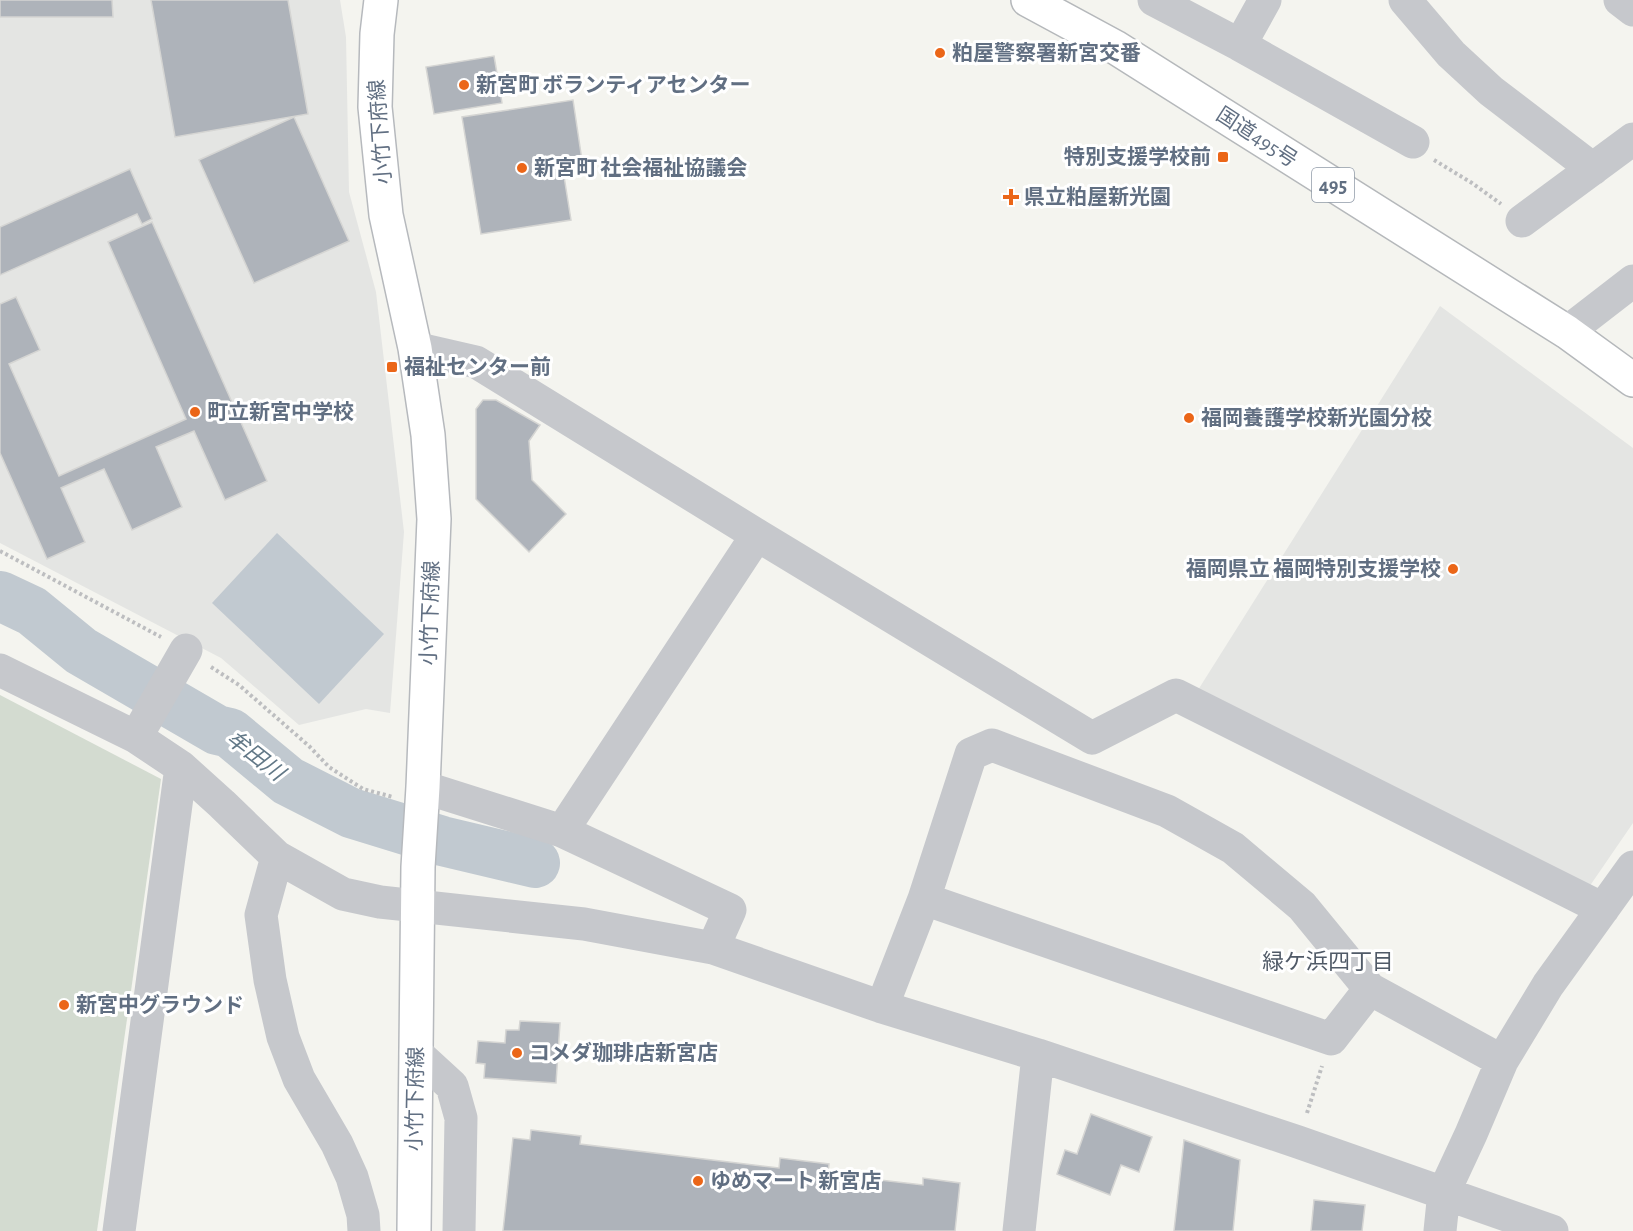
<svg xmlns="http://www.w3.org/2000/svg" width="1633" height="1231" viewBox="0 0 1633 1231" font-family="'Alegreya Sans','Noto Sans JP',sans-serif">
<style>
.built{fill:#e4e5e3}
.green{fill:#d3dbd0}
.water{fill:#c1c9d0}
.lines{fill:none;stroke-linecap:round;stroke-linejoin:round}
.river{stroke:#c1c9d0;stroke-width:50}
.building{fill:#aeb3ba;stroke:#d5d5d3;stroke-width:1.5}
.major-casing{stroke:#b6b9bd;stroke-width:36}
.highway-casing{stroke:#b5b8bb;stroke-width:36}
.path{stroke:#bdbec0;stroke-width:4;stroke-dasharray:3 3;stroke-linecap:butt}
.minor{stroke:#c6c8cc;stroke-width:33}
.major{stroke:#fff;stroke-width:33}
.highway{stroke:#fff;stroke-width:33}
.poi-dot{fill:#eb6618;stroke:#fff;stroke-width:2}
.labels{text-anchor:middle;stroke-width:6;stroke-linejoin:round;paint-order:stroke}
.shield{fill:#fff;stroke:#909aa8;stroke-width:1.5}
.shield-label{font-size:20px;font-weight:bold;fill:#616f82}
.poi-label{font-size:21px;font-weight:bold;fill:#616f82;stroke:#fff;text-anchor:start}
.street-label{font-size:21px;fill:#616f82;stroke:#fff}
.water-label{font-size:22px;font-style:italic;fill:#627887;stroke:#fff}
.neighbourhood-label{font-size:22px;fill:#505a67;stroke:#fff}
</style>
<rect width="100%" height="100%" fill="#f4f4ef"/>
<path class="built" d="M0,0H340L346,37L349,192L376,292L404,532L390,713L366,709L299,725L221,658L0,543Z
M1440,306L1633,448V823L1587,890L1198,690Z"/>
<path class="green" d="M0,695L161,779L97,1231H0Z"/>
<path class="water" d="M277,533L384,634L319,704L212,603Z"/>
<g class="lines">
<path class="river" d="M0,596L32,611L81,651L217,730L230,733L288,781L351,813L442,841L535,863"/>
</g>
<path class="building" d="M0,0H112L113,17H0Z
M151,0H288L308,114L175,137Z
M494,56L502,103L434,114L426,67Z
M573,100L583,167L563,170L571,220L481,234L462,117Z
M294,117L349,241L254,283L199,160Z
M130,169L152,219L142,224L137,214L0,275V227Z
M152,222L267,481L225,500L194,431L156,447L182,507L132,530L104,469L61,488L85,542L47,559L0,453V304L16,297L40,350L9,364L59,476L186,419L108,242Z
M483,400H496L540,425L529,441L532,480L566,514L529,552L476,499V409Z
M520,1021L560,1023L556,1083L484,1078L485,1064L476,1063L478,1041L505,1043L506,1030H519Z
M1091,1114L1152,1137L1139,1172L1121,1165L1110,1195L1057,1174L1065,1150L1077,1154Z
M531,1130L581,1136L580,1144L779,1168L780,1158L829,1164L828,1174L923,1185V1178L960,1183L955,1231H503L513,1138L530,1140Z
M1184,1140L1240,1160L1233,1231H1174Z
M1314,1200L1365,1205L1362,1231H1311Z"/>
<g class="lines">
<defs>
<path id="major" d="M381,0L377,34L375,107L386,215L415,348L428,435L434,519L423,787L418,867L414,1231"/>
<path id="highway" d="M1028,0L1115,47L1210,107L1567,332L1633,380"/>
</defs>
<use href="#major" class="major-casing"/>
<use href="#highway" class="highway-casing"/>
<path class="path" d="M1434,160L1472,183L1501,204
M0,551L161,637
M211,667L239,685L309,746L329,767L363,789L393,797
M1307,1113L1322,1066"/>
<path class="minor" d="M1154,0L1240,45L1413,142
M1405,0L1451,54L1491,91L1593,169
M1620,0L1633,10
M1240,45L1265,0
M1522,221L1633,139
M1567,332L1633,281
M415,348L476,362L757,535L1092,738L1176,695L1603,909
M0,670L136,737L181,767L222,804L277,857L343,894L380,902L584,924L713,948L882,1007L1038,1055L1298,1142L1552,1231
M136,737L186,650
M423,787L562,831L730,910L713,948
M562,831L757,535
M277,857L261,915L270,980L283,1037L299,1079L337,1144L352,1177L363,1215L364,1231
M924,899L1331,1039L1370,989
M882,1007L924,899L971,754L992,745L1167,811L1233,848L1302,906L1370,989L1502,1061
M416,1053L452,1086L461,1118L459,1231
M119,1231L181,767
M1019,1231L1038,1055
M1440,1231L1444,1192L1471,1134L1502,1061L1548,985L1633,867"/>
<use href="#major" class="major"/>
<use href="#highway" class="highway"/>
</g>
<g class="poi-dot">
<circle cx="940" cy="53" r="6"/>
<circle cx="464" cy="85" r="6"/>
<rect x="1217" y="151" width="12" height="12" rx="3"/>
<circle cx="522" cy="168" r="6"/>
<path d="M1008 188h6v6h6v6h-6v6h-6v-6h-6v-6h6z"/>
<rect x="386" y="361" width="12" height="12" rx="3"/>
<circle cx="195" cy="412" r="6"/>
<circle cx="1189" cy="418" r="6"/>
<circle cx="1453" cy="569" r="6"/>
<circle cx="64" cy="1005" r="6"/>
<circle cx="517" cy="1053" r="6"/>
<circle cx="698" cy="1181" r="6"/>
</g>
<g class="labels">
<rect class="shield" x="1312" y="168" width="42" height="34" rx="4.5"/>
<g class="shield-label">
<text x="1333" y="192">495</text>
</g>
<g class="poi-label">
<text x="952" y="60">粕屋警察署新宮交番</text>
<text x="476" y="92">新宮町 ボランティアセンター</text>
<text x="1211" y="164" text-anchor="end">特別支援学校前</text>
<text x="534" y="175">新宮町 社会福祉協議会</text>
<text x="1024" y="204">県立粕屋新光園</text>
<text x="404" y="374">福祉センター前</text>
<text x="207" y="419">町立新宮中学校</text>
<text x="1201" y="425">福岡養護学校新光園分校</text>
<text x="1441" y="576" text-anchor="end">福岡県立 福岡特別支援学校</text>
<text x="76" y="1012">新宮中グラウンド</text>
<text x="529" y="1060">コメダ珈琲店新宮店</text>
<text x="710" y="1188">ゆめマート 新宮店</text>
</g>
<g class="street-label">
<text transform="translate(380 132) rotate(-94)" y="7">小竹下府線</text>
<text transform="translate(1257 137) rotate(33)" y="7">国道495号</text>
<text transform="translate(430 613) rotate(-88)" y="7">小竹下府線</text>
<text transform="translate(415 1099) rotate(-89)" y="7">小竹下府線</text>
</g>
<g class="water-label">
<text transform="translate(256 755) rotate(38)" y="8">牟田川</text>
</g>
<g class="neighbourhood-label">
<text x="1328" y="969">緑ケ浜四丁目</text>
</g>
</g>
</svg>
